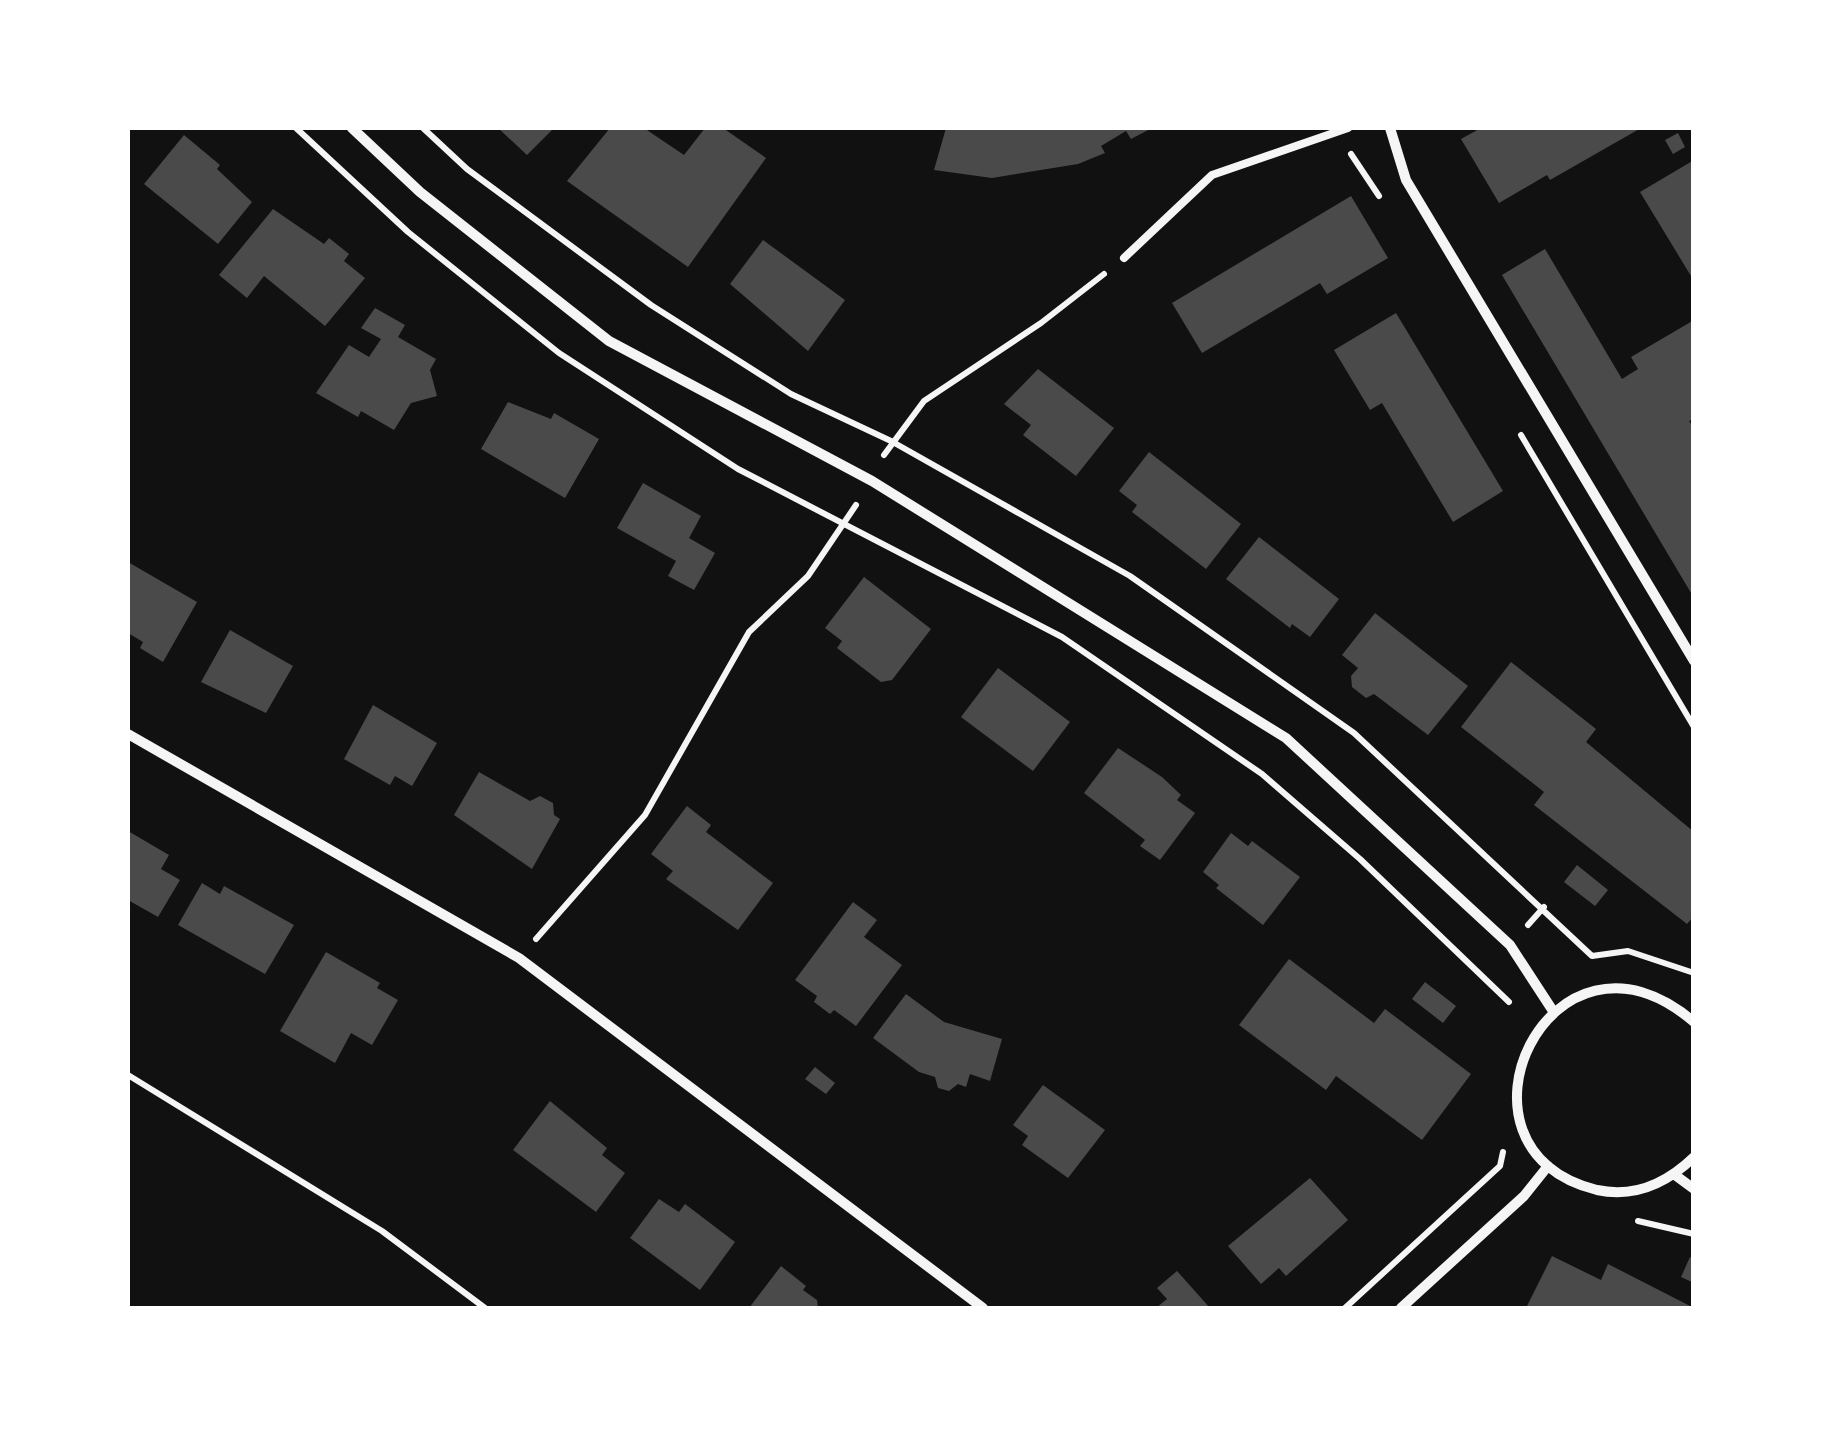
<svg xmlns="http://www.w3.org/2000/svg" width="1821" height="1436" viewBox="0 0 1821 1436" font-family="'Nunito Sans',sans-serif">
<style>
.building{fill:#4a4a4a}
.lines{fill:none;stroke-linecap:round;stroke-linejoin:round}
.path{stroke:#f5f5f5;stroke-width:6}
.service{stroke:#f5f5f5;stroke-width:8}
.minor{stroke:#f5f5f5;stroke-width:10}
</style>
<rect width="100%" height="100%" fill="#111"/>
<path class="building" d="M498,128H554L527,155Z
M610,128H644L684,155L705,128H723L766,158L688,267L567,181Z
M946,128H1152L1131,139L1126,131L1101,146L1105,153L1078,164L992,178L934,170Z
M1481,128H1641L1550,180L1547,175L1499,203L1461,139Z
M1678,133L1685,147L1673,154L1665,140Z
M184,135L220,165L217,169L252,202L218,244L144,184Z
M1694,160V281L1640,192Z
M1351,196L1388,258L1327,294L1320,283L1202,353L1172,303Z
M273,209L324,244L329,238L349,254L344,261L365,278L325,326L264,276L247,298L219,275Z
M763,240L845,300L808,351L730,284Z
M1545,249L1622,379L1638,369L1631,357L1694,320V419L1689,421L1694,428V598L1502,275Z
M375,308L405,325L398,337L436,359L430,370L437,396L411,403L394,430L361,411L358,417L316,393L349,345L369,357L381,339L361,328Z
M1396,313L1503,491L1453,522L1382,403L1370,410L1334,350Z
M1038,369L1114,428L1076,476L1023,435L1031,425L1004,404Z
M508,402L551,419L554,413L599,439L565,498L481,449Z
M1149,452L1241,524L1206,569L1132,512L1137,505L1119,491Z
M643,483L701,516L689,538L715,553L694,590L668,576L676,561L617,528Z
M1259,537L1339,599L1310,637L1292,624L1290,628L1226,579Z
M128,562L197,602L163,662L140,648L143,642L128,633Z
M864,577L931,629L892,680L881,682L837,648L842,641L825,628Z
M1375,613L1468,686L1428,735L1374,694L1366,698L1352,687L1351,676L1358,668L1342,655Z
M230,630L293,666L266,713L201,682Z
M1511,662L1596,729L1586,742L1694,832V916L1687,924L1534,805L1544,792L1461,727Z
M998,668L1070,722L1033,771L961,717Z
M373,705L437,743L412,786L395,776L390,785L344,759Z
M1118,748L1162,777L1181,795L1177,800L1195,813L1160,860L1140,846L1145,840L1084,793Z
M479,772L530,801L540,796L553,803L554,815L560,819L532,869L454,815Z
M687,806L711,825L706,832L773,883L738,930L666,879L673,871L651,854Z
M128,831L169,855L161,869L180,880L158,917L128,900Z
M1231,833L1248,846L1252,841L1300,877L1263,925L1216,888L1219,885L1203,872Z
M1577,865L1608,890L1595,906L1564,882Z
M202,883L220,894L224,886L294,925L265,974L178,925Z
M853,902L877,920L864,937L902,965L856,1026L834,1010L830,1014L814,1002L817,996L795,980Z
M326,952L380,983L377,988L398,1000L372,1045L351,1033L335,1063L280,1031Z
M1289,959L1374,1023L1385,1009L1471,1074L1422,1140L1336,1076L1326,1090L1239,1025Z
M1425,982L1456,1006L1443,1023L1412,999Z
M906,994L944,1022L1002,1039L990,1081L970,1074L966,1087L958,1084L949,1091L938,1088L935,1077L919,1072L873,1038Z
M815,1067L835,1083L826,1094L805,1079Z
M1043,1085L1105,1130L1068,1178L1022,1145L1028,1136L1013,1125Z
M550,1101L607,1148L602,1155L625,1173L596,1212L513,1150Z
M1310,1178L1348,1220L1286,1276L1279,1268L1261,1284L1228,1246Z
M659,1199L679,1212L685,1204L735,1242L700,1290L630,1238Z
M1552,1256L1601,1280L1608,1264L1694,1308H1526Z
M1690,1257L1694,1259V1283L1681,1277Z
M781,1266L806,1286L803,1290L817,1300L818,1308H749Z
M1177,1271L1210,1308H1156L1167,1299L1157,1288Z"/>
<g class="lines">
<path class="path" d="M296,128L408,232L559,353L738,469L1062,637L1262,774L1360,859L1509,1002
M423,128L467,169L651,305L791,394L891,441L1130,576L1354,733L1592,956L1628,951L1694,973
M1351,154L1379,196
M1521,435L1694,727
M884,455L924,401L1041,323L1104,274
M1528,925L1544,907
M536,939L645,815L749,632L808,576L856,505
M128,1075L382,1231L485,1308
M1638,1221L1694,1234
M1345,1308L1500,1166L1503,1152"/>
<path class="service" d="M1124,258L1212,175L1348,128"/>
<path class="minor" d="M352,128L420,192L609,341L872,481L1286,738L1510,945L1553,1011
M1390,128L1406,180L1694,661
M128,734L519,958L983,1308
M1694,1022C1551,899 1432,1150 1597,1190C1634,1198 1667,1183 1694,1157
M1675,1175L1694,1189
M1401,1308L1524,1196L1548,1166"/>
</g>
<rect width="1821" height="1436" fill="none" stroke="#ffffff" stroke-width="260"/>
</svg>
